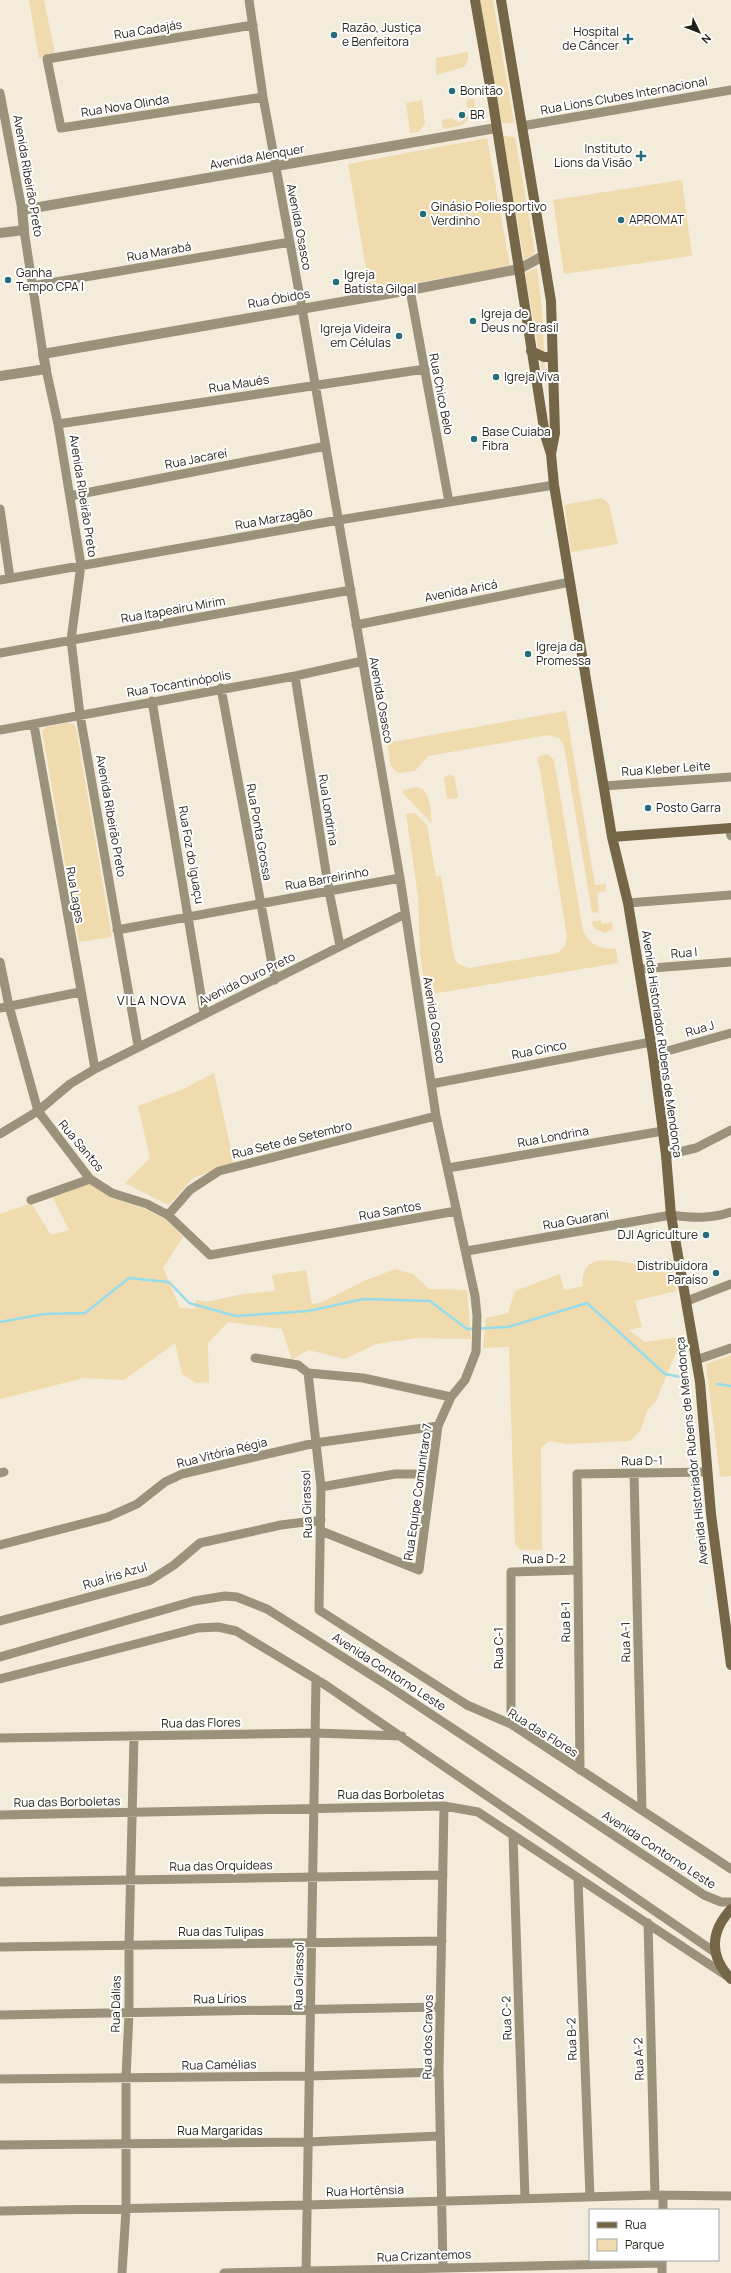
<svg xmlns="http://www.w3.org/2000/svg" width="731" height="2273" viewBox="0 0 731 2273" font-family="Manrope,sans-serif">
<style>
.green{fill:#efdbae}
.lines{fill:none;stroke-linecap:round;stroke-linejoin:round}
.stream{stroke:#96dcea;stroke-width:2.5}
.minor{stroke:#9b927c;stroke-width:9}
.tertiary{stroke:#9b927c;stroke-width:10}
.secondary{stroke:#756647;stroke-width:10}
.poi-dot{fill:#266d7a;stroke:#fff;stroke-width:1.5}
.labels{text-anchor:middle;stroke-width:4;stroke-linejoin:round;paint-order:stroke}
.poi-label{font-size:12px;fill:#221f18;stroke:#fff;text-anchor:start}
.street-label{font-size:12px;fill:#221f18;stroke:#fff}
.neighbourhood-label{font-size:13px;letter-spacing:1px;fill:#221f18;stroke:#fff}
</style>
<rect width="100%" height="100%" fill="#f4ecda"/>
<path class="green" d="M29,0H44L55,54L39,58Z
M480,0H493L514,123H501Z
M468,52V60L464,67L436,75V58Z
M468,99H475L473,114L462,125L446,129L442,126V120L451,118L460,123L472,111L466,105Z
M422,100L425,124L419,132L410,133L406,103Z
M502,136L515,137L535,251L533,255L524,259Z
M487,138L510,266L370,291L348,164Z
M682,180L692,256L564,274L553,200Z
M537,268L542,309L546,391L525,273Z
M602,498L609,504L618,544L571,552L565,507L567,504Z
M566,711L595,885L606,884V891L597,893L599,912L594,913L592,912L564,746L559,738L548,735L428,756L415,771L398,773L391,767L387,743Z
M68,723L74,724L76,728L112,937L79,942L42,731L46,727Z
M545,754L549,755L554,760L583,930C588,944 601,951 616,948L618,963L426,995L420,954L418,896L406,814L415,813L427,825L436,877L441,876L454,957L458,964L469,968L558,953L565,946L567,937L539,764H537L538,757Z
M449,774L455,778L458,798L447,799L444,778Z
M417,787C432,790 430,812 432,824L402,792L403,790Z
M601,920L602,924L612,922L613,929L605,933L595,929L591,922Z
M214,1073L234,1163L193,1178L169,1205L125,1183L150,1158L138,1106L181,1090Z
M89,1182L110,1197L145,1209L165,1219L183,1237L163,1268L180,1308L195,1309L196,1300L206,1302L243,1294L275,1291L272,1275L306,1270L312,1304L320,1303L364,1281L395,1269L413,1274L429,1289L467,1290L471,1339L416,1338L376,1344L345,1359L308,1350L292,1360L282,1329L228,1322L208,1343L209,1382L196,1383L182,1374L175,1343L124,1380L84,1378L0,1399V1214L31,1203L51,1235L69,1230L52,1196Z
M671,1258L676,1291L635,1301L642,1327L629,1330L645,1342L685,1336L677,1350L656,1401L647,1411L641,1430L630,1441L566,1444L549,1441L541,1448L542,1550H520L515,1544L509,1347L483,1348L486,1318L508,1313L515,1291L560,1274L564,1290L583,1286C579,1249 618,1262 641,1265C650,1266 662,1260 671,1258Z
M731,1355V1476L720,1477L706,1364Z"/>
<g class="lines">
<path class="stream" d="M0,1322L44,1314L85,1313L129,1278L169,1282L189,1303L236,1316L308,1311L364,1299L430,1301L467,1329L508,1327L587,1303L665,1374L681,1377
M717,1384L731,1386"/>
<path class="minor" d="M249,0L263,97L302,308L400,878L436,1116L475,1296L477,1316L476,1352L465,1380L451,1397L438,1426L419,1570L321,1531
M253,25L47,59L61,128L263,97
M0,93L22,210
M522,126L731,90
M24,230L43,354
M32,286L290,242
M410,290L449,502
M46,369L58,424L81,565L71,640L80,715L138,1046
M58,424L425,369
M70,496L326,446
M0,509L10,578
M0,580L339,520L554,485
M356,625L570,582
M0,653L351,590
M295,676L329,891L340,946
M221,688L275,980
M152,701L204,1013
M34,725L95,1069
M0,730L295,676L363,661
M604,786L731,777
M729,828L731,836
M628,903L731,895
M117,930L400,878
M0,962L9,1006L38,1111L90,1179L112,1193L147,1204L168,1215L210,1255L456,1211
M639,969L731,962
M0,1008L80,992
M653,1055L731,1033
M431,1084L651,1042
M0,1134L38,1111L70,1084L95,1069L405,914
M666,1155L696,1148L731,1130
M448,1168L663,1131
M31,1200L90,1179
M168,1215L190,1190L219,1171L436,1116
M467,1251L671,1215C692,1218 711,1219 731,1212
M687,1301L731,1284
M255,1358L298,1365L308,1373L363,1378L451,1397
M696,1360L731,1348
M308,1373L321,1487L319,1610L467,1705L511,1724L731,1869
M0,1473L4,1472
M634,1473L642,1810
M321,1487L395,1474H430
M0,1545L108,1517L137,1504L165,1482L182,1474L315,1443L438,1426
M0,1621L149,1581L174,1565L200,1543L281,1525L321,1520
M0,1657L194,1601L225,1596L237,1597L267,1609L387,1685L704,1895L721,1902H731
M0,1679L198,1628L218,1627L236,1631L324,1684L716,1953
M511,1724V1572L578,1570
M0,1738L315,1733L402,1736
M580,1770L577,1474L707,1472
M0,1815L444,1806L478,1812L727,1976
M513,1837L525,2198
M578,1880L590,2197
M0,1882L443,1875
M648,1923L655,2195
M0,1947L442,1941
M0,2015L440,2007
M0,2079L309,2076L439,2072
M0,2145L308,2142L439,2136
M663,2210V2195
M0,2211L307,2205L655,2195L731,2196
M662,2260V2273
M443,2268L439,2072L444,1806
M122,2273L126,2210V2078L129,2013V1945L134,1736
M224,2273L662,2263
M306,2273L316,1679"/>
<path class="tertiary" d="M0,233L24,230L22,210L496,128
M0,376L46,369L43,354L410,290L519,269L543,256"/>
<path class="secondary" d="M475,0L493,103L545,435L551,454
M501,0L551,301L555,433L551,454L554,485L612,837L628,903L653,1055L666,1155L671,1215L700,1382L711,1514L731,1665
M531,351L544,357H551
M612,837L731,828
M731,1909C710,1932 709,1956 731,1979"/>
</g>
<g class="poi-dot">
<circle cx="334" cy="35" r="4"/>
<path d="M626 33h4v4h4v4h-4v4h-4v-4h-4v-4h4z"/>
<circle cx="452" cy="91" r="4"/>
<circle cx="462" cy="115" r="4"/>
<path d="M639 150h4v4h4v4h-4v4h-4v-4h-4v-4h4z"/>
<circle cx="423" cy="214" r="4"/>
<circle cx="621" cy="220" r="4"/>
<circle cx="8" cy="280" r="4"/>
<circle cx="336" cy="282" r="4"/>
<circle cx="473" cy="321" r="4"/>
<circle cx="399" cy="336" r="4"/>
<circle cx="496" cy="377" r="4"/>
<circle cx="474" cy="439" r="4"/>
<circle cx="528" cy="654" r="4"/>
<circle cx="648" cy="808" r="4"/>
<circle cx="706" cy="1235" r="4"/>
<circle cx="716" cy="1273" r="4"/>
</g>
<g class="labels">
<g class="poi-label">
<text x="342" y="32">Razão, Justiça<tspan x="342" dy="14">e Benfeitora</tspan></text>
<text x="619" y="36" text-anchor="end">Hospital<tspan x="619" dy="14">de Câncer</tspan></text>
<text x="460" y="95">Bonitão</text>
<text x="470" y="119">BR</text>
<text x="632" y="153" text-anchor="end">Instituto<tspan x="632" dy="14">Lions da Visão</tspan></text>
<text x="431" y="211">Ginásio Poliesportivo<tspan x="431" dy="14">Verdinho</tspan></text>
<text x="629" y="224">APROMAT</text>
<text x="16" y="277">Ganha<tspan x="16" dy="14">Tempo CPA I</tspan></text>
<text x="344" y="279">Igreja<tspan x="344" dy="14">Batista Gilgal</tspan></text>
<text x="481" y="318">Igreja de<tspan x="481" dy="14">Deus no Brasil</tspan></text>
<text x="391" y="333" text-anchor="end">Igreja Videira<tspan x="391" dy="14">em Células</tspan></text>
<text x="504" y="381">Igreja Viva</text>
<text x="482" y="436">Base Cuiaba<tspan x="482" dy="14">Fibra</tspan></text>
<text x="536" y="651">Igreja da<tspan x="536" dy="14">Promessa</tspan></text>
<text x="656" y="812">Posto Garra</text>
<text x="698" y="1239" text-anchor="end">DJI Agriculture</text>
<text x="708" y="1270" text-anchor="end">Distribuidora<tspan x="708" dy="14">Paraíso</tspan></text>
</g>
<g class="street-label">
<text transform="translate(148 30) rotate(-9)" y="4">Rua Cadajás</text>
<text transform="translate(624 96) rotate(-10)" y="4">Rua Lions Clubes Internacional</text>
<text transform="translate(125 106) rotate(-9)" y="4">Rua Nova Olinda</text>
<text transform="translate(257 157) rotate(-10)" y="4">Avenida Alenquer</text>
<text transform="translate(28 176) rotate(80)" y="4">Avenida Ribeirão Preto</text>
<text transform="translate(299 227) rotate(79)" y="4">Avenida Osasco</text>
<text transform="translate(159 252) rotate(-10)" y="4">Rua Marabá</text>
<text transform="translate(279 299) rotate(-10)" y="4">Rua Óbidos</text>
<text transform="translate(239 384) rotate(-9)" y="4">Rua Maués</text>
<text transform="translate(441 394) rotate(79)" y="4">Rua Chico Belo</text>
<text transform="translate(196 459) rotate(-11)" y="4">Rua Jacareí</text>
<text transform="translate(83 496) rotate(81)" y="4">Avenida Ribeirão Preto</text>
<text transform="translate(274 519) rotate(-10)" y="4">Rua Marzagão</text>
<text transform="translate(461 591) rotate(-11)" y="4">Avenida Aricá</text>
<text transform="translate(173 610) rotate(-10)" y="4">Rua Itapeairu Mirim</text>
<text transform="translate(179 684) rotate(-10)" y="4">Rua Tocantinópolis</text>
<text transform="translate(381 700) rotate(80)" y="4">Avenida Osasco</text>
<text transform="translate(666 769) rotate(-4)" y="4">Rua Kleber Leite</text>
<text transform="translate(328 810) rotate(81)" y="4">Rua Londrina</text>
<text transform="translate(111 816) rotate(80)" y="4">Avenida Ribeirão Preto</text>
<text transform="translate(259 832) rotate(80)" y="4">Rua Ponta Grossa</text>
<text transform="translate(191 855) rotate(80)" y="4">Rua Foz do Iguaçu</text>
<text transform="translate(327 879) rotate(-10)" y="4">Rua Barreirinho</text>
<text transform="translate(75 895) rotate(80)" y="4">Rua Lages</text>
<text transform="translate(684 953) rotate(-4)" y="4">Rua I</text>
<text transform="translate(247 979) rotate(-26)" y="4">Avenida Ouro Preto</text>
<text transform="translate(434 1020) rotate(81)" y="4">Avenida Osasco</text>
<text transform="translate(700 1029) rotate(-16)" y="4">Rua J</text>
<text transform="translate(662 1044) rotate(82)" y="4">Avenida Historiador Rubens de Mendonça</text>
<text transform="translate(539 1050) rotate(-11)" y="4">Rua Cinco</text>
<text transform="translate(553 1137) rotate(-10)" y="4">Rua Londrina</text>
<text transform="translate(292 1140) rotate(-14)" y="4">Rua Sete de Setembro</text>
<text transform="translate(81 1146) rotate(50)" y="4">Rua Santos</text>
<text transform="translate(390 1211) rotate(-10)" y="4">Rua Santos</text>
<text transform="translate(576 1220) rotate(-10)" y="4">Rua Guarani</text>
<text transform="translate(692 1451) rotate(-96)" y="4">Avenida Historiador Rubens de Mendonça</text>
<text transform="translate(222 1453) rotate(-14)" y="4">Rua Vitória Régia</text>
<text transform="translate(642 1461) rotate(-1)" y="4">Rua D-1</text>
<text transform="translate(418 1492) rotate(-82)" y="4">Rua Equipe Comunitaro 7</text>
<text transform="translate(307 1504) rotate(-92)" y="4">Rua Girassol</text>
<text transform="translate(544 1559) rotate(-1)" y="4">Rua D-2</text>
<text transform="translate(115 1576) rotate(-17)" y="4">Rua Íris Azul</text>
<text transform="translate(566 1622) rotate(-91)" y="4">Rua B-1</text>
<text transform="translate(626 1642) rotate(-91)" y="4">Rua A-1</text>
<text transform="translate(499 1648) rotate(-90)" y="4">Rua C-1</text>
<text transform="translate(389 1672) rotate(33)" y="4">Avenida Contorno Leste</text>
<text transform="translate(201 1723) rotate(-1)" y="4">Rua das Flores</text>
<text transform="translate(543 1733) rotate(32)" y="4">Rua das Flores</text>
<text x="391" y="1799">Rua das Borboletas</text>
<text transform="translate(67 1802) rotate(-1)" y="4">Rua das Borboletas</text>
<text transform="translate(659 1850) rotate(33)" y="4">Avenida Contorno Leste</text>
<text transform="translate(221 1866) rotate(-1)" y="4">Rua das Orquídeas</text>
<text x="221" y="1936">Rua das Tulipas</text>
<text transform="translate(299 1976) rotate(-89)" y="4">Rua Girassol</text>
<text transform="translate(220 1999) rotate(-1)" y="4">Rua Lírios</text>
<text transform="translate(116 2004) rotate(-89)" y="4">Rua Dálias</text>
<text transform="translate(507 2018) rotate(-92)" y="4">Rua C-2</text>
<text transform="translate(428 2037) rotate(-89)" y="4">Rua dos Cravos</text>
<text transform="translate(572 2039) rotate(-92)" y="4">Rua B-2</text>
<text transform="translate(639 2059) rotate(-92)" y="4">Rua A-2</text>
<text transform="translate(219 2065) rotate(-1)" y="4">Rua Camélias</text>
<text x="220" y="2135">Rua Margaridas</text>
<text transform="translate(365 2191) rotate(-2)" y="4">Rua Hortênsia</text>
<text transform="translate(424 2256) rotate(-2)" y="4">Rua Crizantemos</text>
</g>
<g class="neighbourhood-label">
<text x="152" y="1005">VILA NOVA</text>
</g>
</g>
<rect x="589" y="2209" width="130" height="52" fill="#ffffff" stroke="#a7a5a3"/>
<rect x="597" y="2222" width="20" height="6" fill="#756647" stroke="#a7a5a3"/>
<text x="625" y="2229" font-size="12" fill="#221f18">Rua</text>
<rect x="597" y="2239" width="20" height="12" fill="#efdbae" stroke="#a7a5a3"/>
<text x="625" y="2249" font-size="12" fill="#221f18">Parque</text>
<g transform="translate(699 32) rotate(133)" stroke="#ffffff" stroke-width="3" paint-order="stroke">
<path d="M0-3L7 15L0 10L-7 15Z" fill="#221f18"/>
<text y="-6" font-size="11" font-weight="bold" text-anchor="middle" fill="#221f18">N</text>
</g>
</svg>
